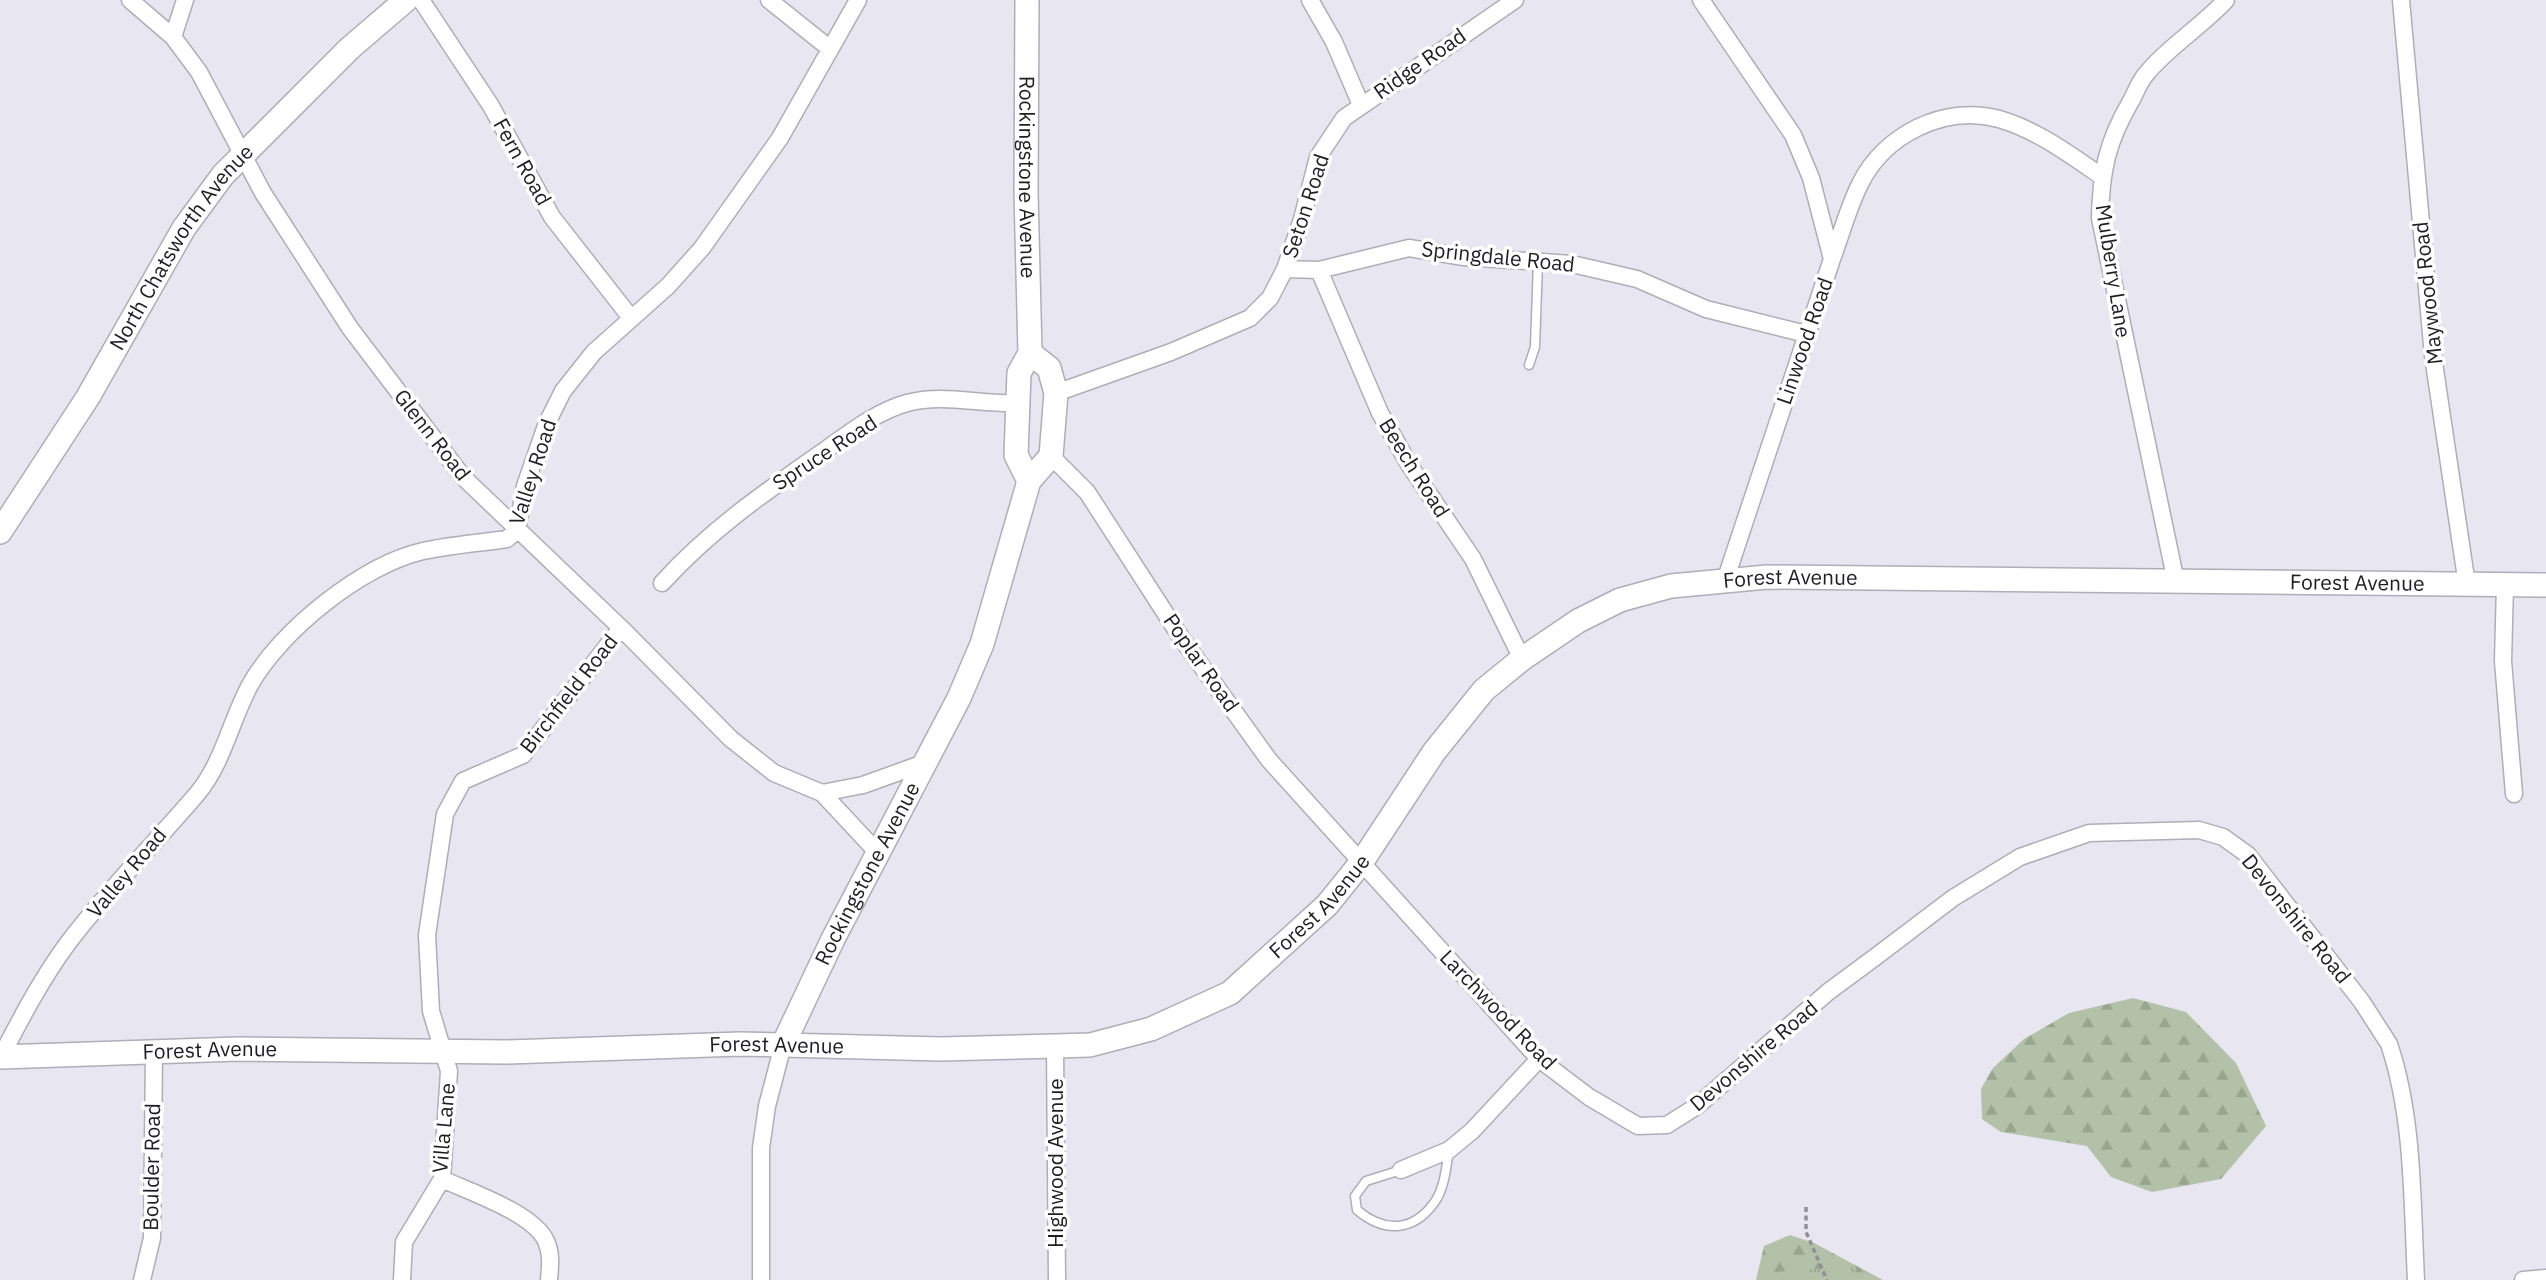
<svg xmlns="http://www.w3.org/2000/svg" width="2546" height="1280" viewBox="0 0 2546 1280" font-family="'IBM Plex Sans',sans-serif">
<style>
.forest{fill:url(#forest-firs)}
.park{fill:url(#park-tufts)}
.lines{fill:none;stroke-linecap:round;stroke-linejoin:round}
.lane-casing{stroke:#afadb7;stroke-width:11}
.street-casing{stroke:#afadb7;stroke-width:19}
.secondary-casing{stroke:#afadb7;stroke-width:26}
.path{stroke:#918f97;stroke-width:3.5;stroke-dasharray:5 3.5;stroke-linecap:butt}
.lane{stroke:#fff;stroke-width:8}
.street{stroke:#fff;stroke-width:16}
.secondary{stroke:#fff;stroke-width:23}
.labels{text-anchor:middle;stroke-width:7;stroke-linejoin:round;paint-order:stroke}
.street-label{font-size:21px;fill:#1e1d21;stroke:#fff}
</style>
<defs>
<pattern id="forest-firs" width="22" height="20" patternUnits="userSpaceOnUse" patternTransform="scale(1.75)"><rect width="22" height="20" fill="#b2c1a7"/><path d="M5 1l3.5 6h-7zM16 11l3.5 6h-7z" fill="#99a58f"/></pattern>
<pattern id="park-tufts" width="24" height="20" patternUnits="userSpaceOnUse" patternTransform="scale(1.75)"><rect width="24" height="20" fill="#b2c1a7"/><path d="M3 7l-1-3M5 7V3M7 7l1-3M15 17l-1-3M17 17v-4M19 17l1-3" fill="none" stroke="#99a58f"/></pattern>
</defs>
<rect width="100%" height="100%" fill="#e8e6f0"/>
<path class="forest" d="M2133,998L2186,1012L2236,1063L2266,1126L2221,1179L2152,1192L2111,1177L2087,1146L2001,1132L1982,1119L1981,1089L1993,1068L2024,1039L2069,1013Z
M1790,1235L1814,1243L1883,1280H1756L1764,1246Z"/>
<path class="park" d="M1856,1266L1855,1280H1774V1272Z"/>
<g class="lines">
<defs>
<path id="lane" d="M1529,365L1535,347L1538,262
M1401,1170L1366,1181L1355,1196L1357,1210C1383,1232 1412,1233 1434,1203C1445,1188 1446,1167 1449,1150"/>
<path id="street" d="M130,0L173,37L199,72L263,193L350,328L463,477L621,628L731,739L774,773L822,793L863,785L924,763
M421,0L491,106L552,217L631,318
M769,0L829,48
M1310,0L1334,42L1361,105
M1701,0L1793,135L1811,178L1832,259L1725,581
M2401,0L2433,356L2467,585
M173,37L185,0
M1832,259C1841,235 1848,208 1860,184C1884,135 1944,104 1999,119C2037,130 2069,154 2101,176
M1285,269L1319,270L1409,248L1464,257L1572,264L1637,279L1706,309L1806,334
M1319,270L1380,413L1410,466L1473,559L1522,659
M1056,393L1171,352L1250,318L1270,298L1285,269L1302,219L1318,157L1344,118L1515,0
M1051,456L1087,492L1182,639L1269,760L1539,1059L1589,1097L1638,1126L1667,1125L1697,1106L1828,992L1878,955L1953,898L2020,857L2089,833L2199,830L2223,837L2248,855L2362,1002L2389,1044C2414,1118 2412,1203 2416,1280
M2176,582L2100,218C2101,171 2107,142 2131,101C2136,92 2140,80 2147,73C2167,48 2202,26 2226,0
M662,583C710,530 765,492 824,451C848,434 877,411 907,403C943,393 982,405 1019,403
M2505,585L2503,661L2514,794
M822,793L878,853
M1055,1046L1057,1280
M1,1057C21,1018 42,978 68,943C108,890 154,844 197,794C223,763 231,720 250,685C280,631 362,565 423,551C450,545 480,543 507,539L517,530L525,486L547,423L563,391L594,352L668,286L702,248L780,138L858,0
M1401,1170L1449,1150L1472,1131L1539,1059
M442,1179C470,1192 533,1213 546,1241C552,1254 550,1267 549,1280
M142,1280L152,1238L154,1052
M402,1280L404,1242L442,1179L449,1071L431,1011L427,935L445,814L463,781L523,755L621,628
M761,1280V1148L767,1106L783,1045
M2523,1280L2546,1278"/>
<g id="secondary">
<path id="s1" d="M1027,0L1026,193L1030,353L1019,373L1016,455L1029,481"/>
<path id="s2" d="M0,532L88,397L184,228L223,175L350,48L406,0"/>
<path id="s3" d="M783,1045L833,939L959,698L982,644L1029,481L1051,456L1056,393L1049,368L1030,353"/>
<path id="s4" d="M0,1057L238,1049L506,1052L740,1044L941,1049L1055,1046L1090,1045L1151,1029L1230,993L1327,905L1361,863L1434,752L1484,690L1522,659L1578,621L1620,600L1671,586L1767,577L2546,585"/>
</g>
</defs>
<use href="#lane" class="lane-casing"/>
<use href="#street" class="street-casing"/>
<use href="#secondary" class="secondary-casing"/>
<path class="path" d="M1806,1207V1232L1827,1280"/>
<use href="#lane" class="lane"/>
<use href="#street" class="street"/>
<use href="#secondary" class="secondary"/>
</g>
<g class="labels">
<g class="street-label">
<text transform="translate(1420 64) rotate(-35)" y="7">Ridge Road</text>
<text transform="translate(522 162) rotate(61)" y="7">Fern Road</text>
<text dy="7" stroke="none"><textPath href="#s1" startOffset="177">Rockingstone Avenue</textPath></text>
<text transform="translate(1306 206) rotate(-72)" y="7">Seton Road</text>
<text dy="7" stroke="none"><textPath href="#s2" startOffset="338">North Chatsworth Avenue</textPath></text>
<text transform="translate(1498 257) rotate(6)" y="7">Springdale Road</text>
<text transform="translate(2113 271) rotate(81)" y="7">Mulberry Lane</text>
<text transform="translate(2428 293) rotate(-96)" y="7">Maywood Road</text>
<text transform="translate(1805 341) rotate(-71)" y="7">Linwood Road</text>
<text transform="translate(432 435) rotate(52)" y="7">Glenn Road</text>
<text transform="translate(825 453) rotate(-33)" y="7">Spruce Road</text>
<text transform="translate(1414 468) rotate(58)" y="7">Beech Road</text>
<text transform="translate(533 472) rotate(-72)" y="7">Valley Road</text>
<text dy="7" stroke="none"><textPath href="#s4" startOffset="1974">Forest Avenue</textPath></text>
<text dy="7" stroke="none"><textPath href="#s4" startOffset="2541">Forest Avenue</textPath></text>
<text transform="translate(1201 663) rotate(55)" y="7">Poplar Road</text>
<text transform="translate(569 694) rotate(-52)" y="7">Birchfield Road</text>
<text transform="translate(127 873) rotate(-50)" y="7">Valley Road</text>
<text dy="7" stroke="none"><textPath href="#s3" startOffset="191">Rockingstone Avenue</textPath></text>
<text dy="7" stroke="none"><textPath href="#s4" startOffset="1365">Forest Avenue</textPath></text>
<text transform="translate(2296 919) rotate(51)" y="7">Devonshire Road</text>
<text transform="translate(1498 1010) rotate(46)" y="7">Larchwood Road</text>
<text dy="7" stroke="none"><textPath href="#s4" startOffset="777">Forest Avenue</textPath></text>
<text dy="7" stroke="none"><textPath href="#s4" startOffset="210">Forest Avenue</textPath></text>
<text transform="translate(1754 1056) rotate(-40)" y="7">Devonshire Road</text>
<text transform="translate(444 1128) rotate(-85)" y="7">Villa Lane</text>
<text transform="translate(1056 1163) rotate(-90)" y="7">Highwood Avenue</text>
<text transform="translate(152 1167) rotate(-89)" y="7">Boulder Road</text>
</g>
</g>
</svg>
